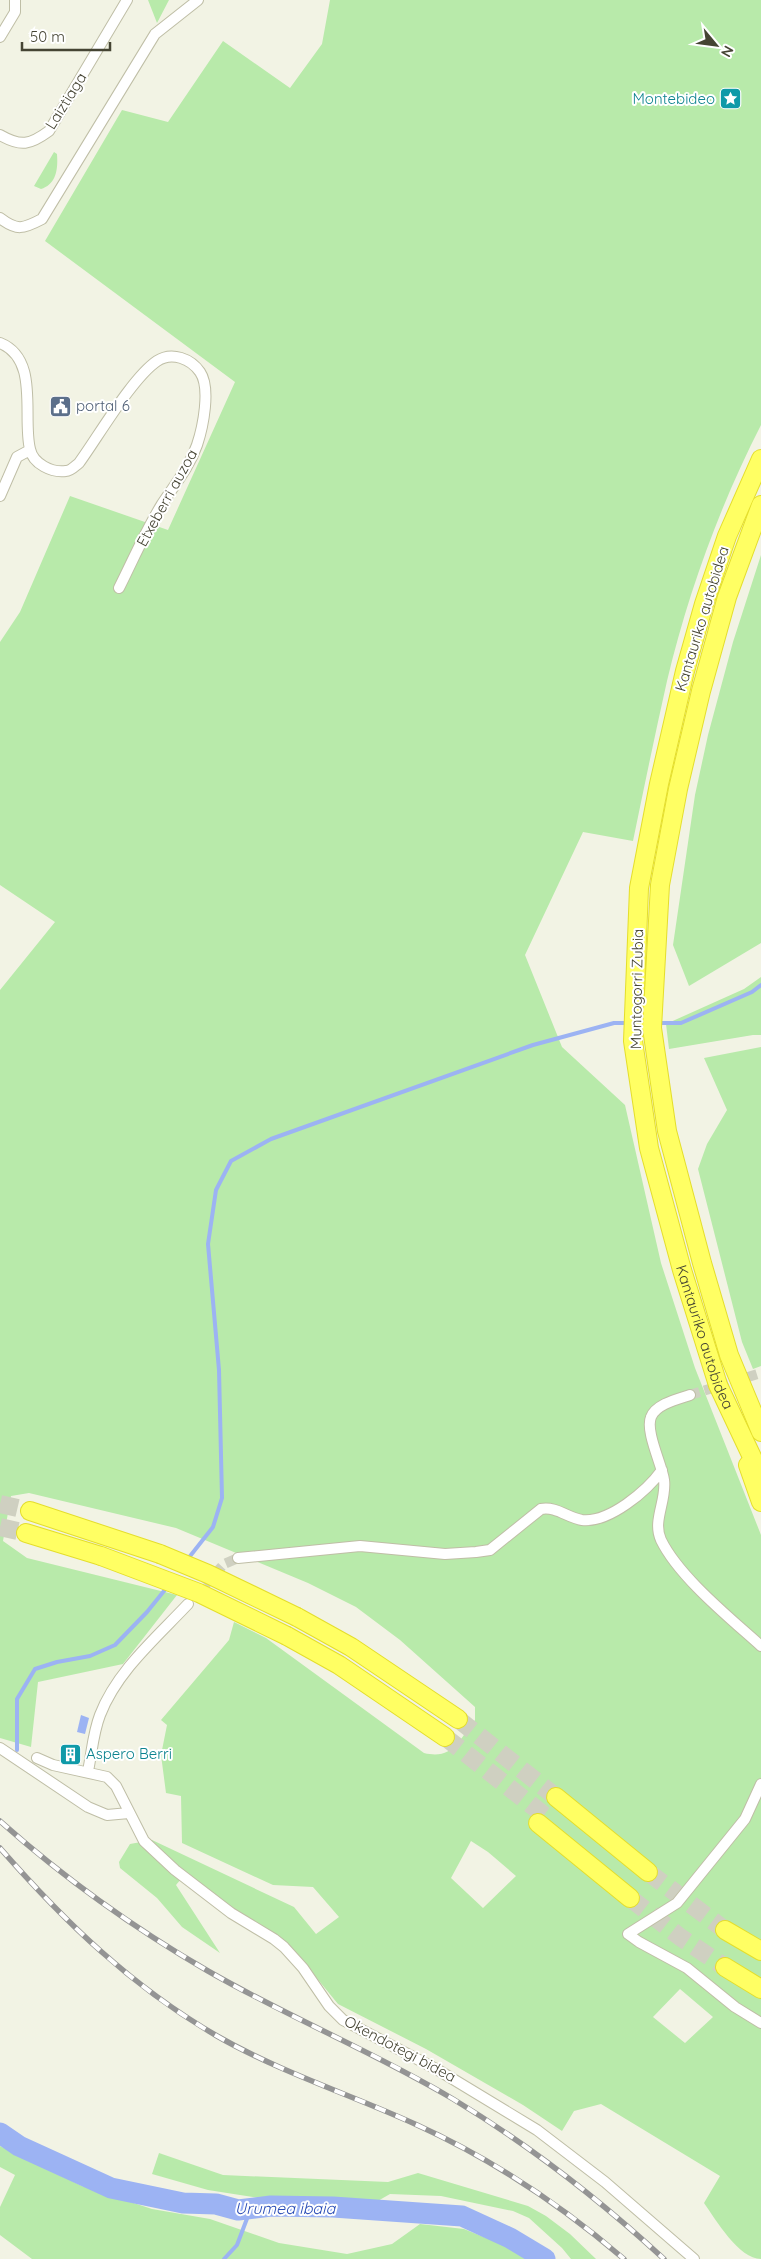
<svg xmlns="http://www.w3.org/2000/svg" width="761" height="2259" viewBox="0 0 761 2259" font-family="Quicksand,sans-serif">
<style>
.green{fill:#b8eaaa;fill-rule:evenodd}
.water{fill:#9cb3f3}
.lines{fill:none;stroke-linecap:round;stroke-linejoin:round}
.stream{stroke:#9cb3f3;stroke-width:4}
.river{stroke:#9cb3f3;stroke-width:21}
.minor-tunnel{stroke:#cfd0c1;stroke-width:10;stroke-dasharray:10 5;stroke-linecap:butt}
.motorway-tunnel{stroke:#cfd0c1;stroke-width:18;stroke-dasharray:18 9;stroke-linecap:butt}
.minor-casing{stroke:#bfbea6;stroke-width:12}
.motorway-casing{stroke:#e4de2c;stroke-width:20}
.minor{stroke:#fff;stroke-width:10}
.motorway{stroke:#ffff63;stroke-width:18}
.rail-casing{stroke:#949494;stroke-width:5.5}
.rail{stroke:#fff;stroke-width:4;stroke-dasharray:11;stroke-linecap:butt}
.motorway-bridge-casing{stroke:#e4de2c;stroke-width:20;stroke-linecap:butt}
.motorway-bridge{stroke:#ffff63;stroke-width:18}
.labels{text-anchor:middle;stroke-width:4;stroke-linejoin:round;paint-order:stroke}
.culture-label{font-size:15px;fill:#0d838f;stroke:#fff;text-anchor:end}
.street-label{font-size:15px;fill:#454433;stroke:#fff}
.service-label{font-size:15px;fill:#4e5e75;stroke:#fff;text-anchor:start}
.water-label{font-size:16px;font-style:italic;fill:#284bb5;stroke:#fff}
</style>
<rect width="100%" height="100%" fill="#f2f3e4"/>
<path class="green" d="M148,0H169L157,23Z
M330,0H761V425C720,505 688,593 667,681C655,734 644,788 633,841L583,832L525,955L562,1047L625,1105L661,1263L695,1368L761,1535V2259C739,2259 716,2220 704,2203L720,2176L601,2104L574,2111L562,2131L523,2105L426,2049L338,2004L306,1965L181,1879L176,1885L220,1953L182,1927L157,1898L120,1868L119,1862L130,1844L152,1840L294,1907L316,1934L339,1917L313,1887L273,1885L182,1843L181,1796L166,1793L161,1755L167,1725L161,1720L229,1640L234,1622L266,1638L424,1753C453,1760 459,1740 475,1720V1707L400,1640L356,1607L308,1583L176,1528L29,1493L11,1496L3,1541L27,1558L177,1595L123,1664L38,1682L31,1747L0,1738V990L55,922L0,885V642L20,612L70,496L168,530L235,382L45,241L122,110L168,122L223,41L290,88L322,44ZM471,1841L488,1852L516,1876L483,1908L451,1878ZM680,1989L713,2017L685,2043L653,2017Z
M54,152L57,154C58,168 57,184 41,189L34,186Z
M761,555V943L689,986L673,945L695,795L708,735L733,642Z
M761,977V1035H753L669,1049L666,1024L744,989Z
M761,1047V1366L753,1369L742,1342L698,1169L707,1144L727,1110L704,1058Z
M0,2146L82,2186L152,2209L210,2219L279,2243L347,2254L392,2244L420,2224L464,2229L539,2259H32L0,2235V2207L15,2175L0,2167Z
M159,2153L223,2175L388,2182L418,2173L528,2206L546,2216L570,2234L596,2259H571L562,2248L529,2218L513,2211L441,2196L390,2194L369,2206L272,2200L208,2190L152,2174Z"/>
<path class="water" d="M81,1715L89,1718L85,1734L77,1732Z"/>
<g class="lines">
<path class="stream" d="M657,1023H681L752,992L761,985
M187,1560L213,1527L222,1498L219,1370L208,1244L216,1190L231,1161L271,1139L533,1045L614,1023H630
M17,1750V1699L35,1669L57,1662L90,1656L115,1645L147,1612L168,1586
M224,2259L237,2245L251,2208"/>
<path class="river" d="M0,2133L19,2146L111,2188L183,2203L216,2204L238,2210L271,2206L333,2207L462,2216L510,2238L545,2259"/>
<path class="minor-tunnel" d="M690,1395L761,1373
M195,1596L224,1564L238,1558"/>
<path class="motorway-tunnel" d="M0,1504L30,1511
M0,1527L26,1533
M458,1719L556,1797
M445,1737L544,1815
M648,1872L725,1930
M630,1898L680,1937L725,1967"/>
<defs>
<path id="minor" d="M0,37L15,12V0
M0,135C21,147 30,145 49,131L127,0
M0,218C17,231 23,229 42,219L155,34L198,0
M0,343C40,359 22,417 30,449C33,464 52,473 66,471C71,471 75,466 79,463C98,437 132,378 157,361C172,351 191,359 200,372C211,388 203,427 197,445C189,468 175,484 162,504C146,530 133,560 119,588
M0,496L17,457L30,450
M690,1395C678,1399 656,1404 651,1417C645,1431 662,1465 664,1480C667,1500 652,1521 661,1540C679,1577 730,1618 761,1646
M238,1558L360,1546L445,1554L476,1552L490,1550L541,1509C556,1506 568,1518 582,1520C609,1523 647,1491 662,1470
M0,1748L88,1807L107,1815L129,1813
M37,1758L53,1765L107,1777L116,1786L144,1841L175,1870L231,1913L274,1939L284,1947L303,1968L329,2006L343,2020L438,2070L537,2130L605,2182L694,2259
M88,1771C92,1752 93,1733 100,1715C117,1671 156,1638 188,1604
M761,1784L745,1819L677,1903L628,1934L639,1942L687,1968L735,2007L761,2023"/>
<g id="motorway">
<path id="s1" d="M761,459L727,536L704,604L685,671L659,784L639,888L633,1041L649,1148L682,1270L718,1385L761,1476"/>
<path d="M761,505L727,597L701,691L678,789L660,885L652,1028L667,1131L702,1263L729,1355L761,1432"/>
<path d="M748,1465L761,1502"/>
<path d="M30,1511L160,1554"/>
<path d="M26,1533L101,1556"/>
<path d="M297,1617L351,1647L458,1719"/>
<path d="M287,1636L339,1665L445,1737"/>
<path d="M556,1797L648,1872"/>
<path d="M538,1823L630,1898"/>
<path d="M725,1930L761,1951"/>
<path d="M725,1967L761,1989"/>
</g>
</defs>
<use href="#minor" class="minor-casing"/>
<use href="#motorway" class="motorway-casing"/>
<use href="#minor" class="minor"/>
<use href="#motorway" class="motorway"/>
<defs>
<path id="rail" d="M0,1821C64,1878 134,1928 208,1971C288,2017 374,2052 453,2099C529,2145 599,2199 664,2259
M0,1848C65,1922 131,1986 217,2036C280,2072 349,2094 415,2124C492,2159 560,2204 624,2259"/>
</defs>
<use href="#rail" class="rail-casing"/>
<use href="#rail" class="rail"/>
<defs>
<path id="motorway-bridge" d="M160,1554L208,1574L297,1617
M101,1556L199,1593L287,1636"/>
</defs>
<use href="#motorway-bridge" class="motorway-bridge-casing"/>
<use href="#motorway-bridge" class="motorway-bridge"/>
</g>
<defs>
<symbol id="sight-square" viewBox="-11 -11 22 22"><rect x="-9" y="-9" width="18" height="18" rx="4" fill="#0f9aa8" stroke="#fff"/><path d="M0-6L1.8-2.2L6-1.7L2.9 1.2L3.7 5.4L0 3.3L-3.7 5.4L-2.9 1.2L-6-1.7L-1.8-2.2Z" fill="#fff"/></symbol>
<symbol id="civic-square" viewBox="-11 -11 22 22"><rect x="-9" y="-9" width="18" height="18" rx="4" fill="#5c6f8a" stroke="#fff"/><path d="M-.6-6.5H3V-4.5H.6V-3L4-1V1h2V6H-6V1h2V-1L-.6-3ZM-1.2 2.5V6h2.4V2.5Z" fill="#fff"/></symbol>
<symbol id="building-square" viewBox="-11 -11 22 22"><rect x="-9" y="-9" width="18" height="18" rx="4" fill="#0f9aa8" stroke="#fff"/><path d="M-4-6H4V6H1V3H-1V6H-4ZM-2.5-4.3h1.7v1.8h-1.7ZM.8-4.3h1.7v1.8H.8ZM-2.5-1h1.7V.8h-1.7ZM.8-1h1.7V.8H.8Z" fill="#fff"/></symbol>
</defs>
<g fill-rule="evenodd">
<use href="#sight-square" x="718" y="86" width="25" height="25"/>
<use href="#civic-square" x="48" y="394" width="25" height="25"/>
<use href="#building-square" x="58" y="1742" width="25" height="25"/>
</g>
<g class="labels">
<g class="culture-label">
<text x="715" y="104">Montebideo</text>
<text x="86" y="1759" text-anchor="start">Aspero Berri</text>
</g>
<g class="street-label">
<text transform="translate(66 101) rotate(-58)" y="5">Laiztiaga</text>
<text transform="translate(167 498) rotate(-61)" y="5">Etxeberri auzoa</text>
<text transform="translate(702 619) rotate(-73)" y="5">Kantauriko autobidea</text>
<text transform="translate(637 989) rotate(-89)" y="5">Muntogorri Zubia</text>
<text dy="5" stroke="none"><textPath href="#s1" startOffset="906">Kantauriko autobidea</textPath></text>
<text transform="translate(400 2049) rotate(28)" y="5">Okendotegi bidea</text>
</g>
<g class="service-label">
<text x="76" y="411">portal 6</text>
</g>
<g class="water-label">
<text x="285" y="2214">Urumea ibaia</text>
</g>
</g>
<g transform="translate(716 45) rotate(119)" stroke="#ffffff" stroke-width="4" paint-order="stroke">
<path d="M0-4L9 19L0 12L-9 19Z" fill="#454433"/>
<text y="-8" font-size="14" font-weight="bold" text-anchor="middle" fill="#454433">N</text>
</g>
<path d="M22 42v8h88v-8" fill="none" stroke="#454433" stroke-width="2.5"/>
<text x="30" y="42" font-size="15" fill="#454433" stroke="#ffffff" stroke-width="4" paint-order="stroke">50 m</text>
</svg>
